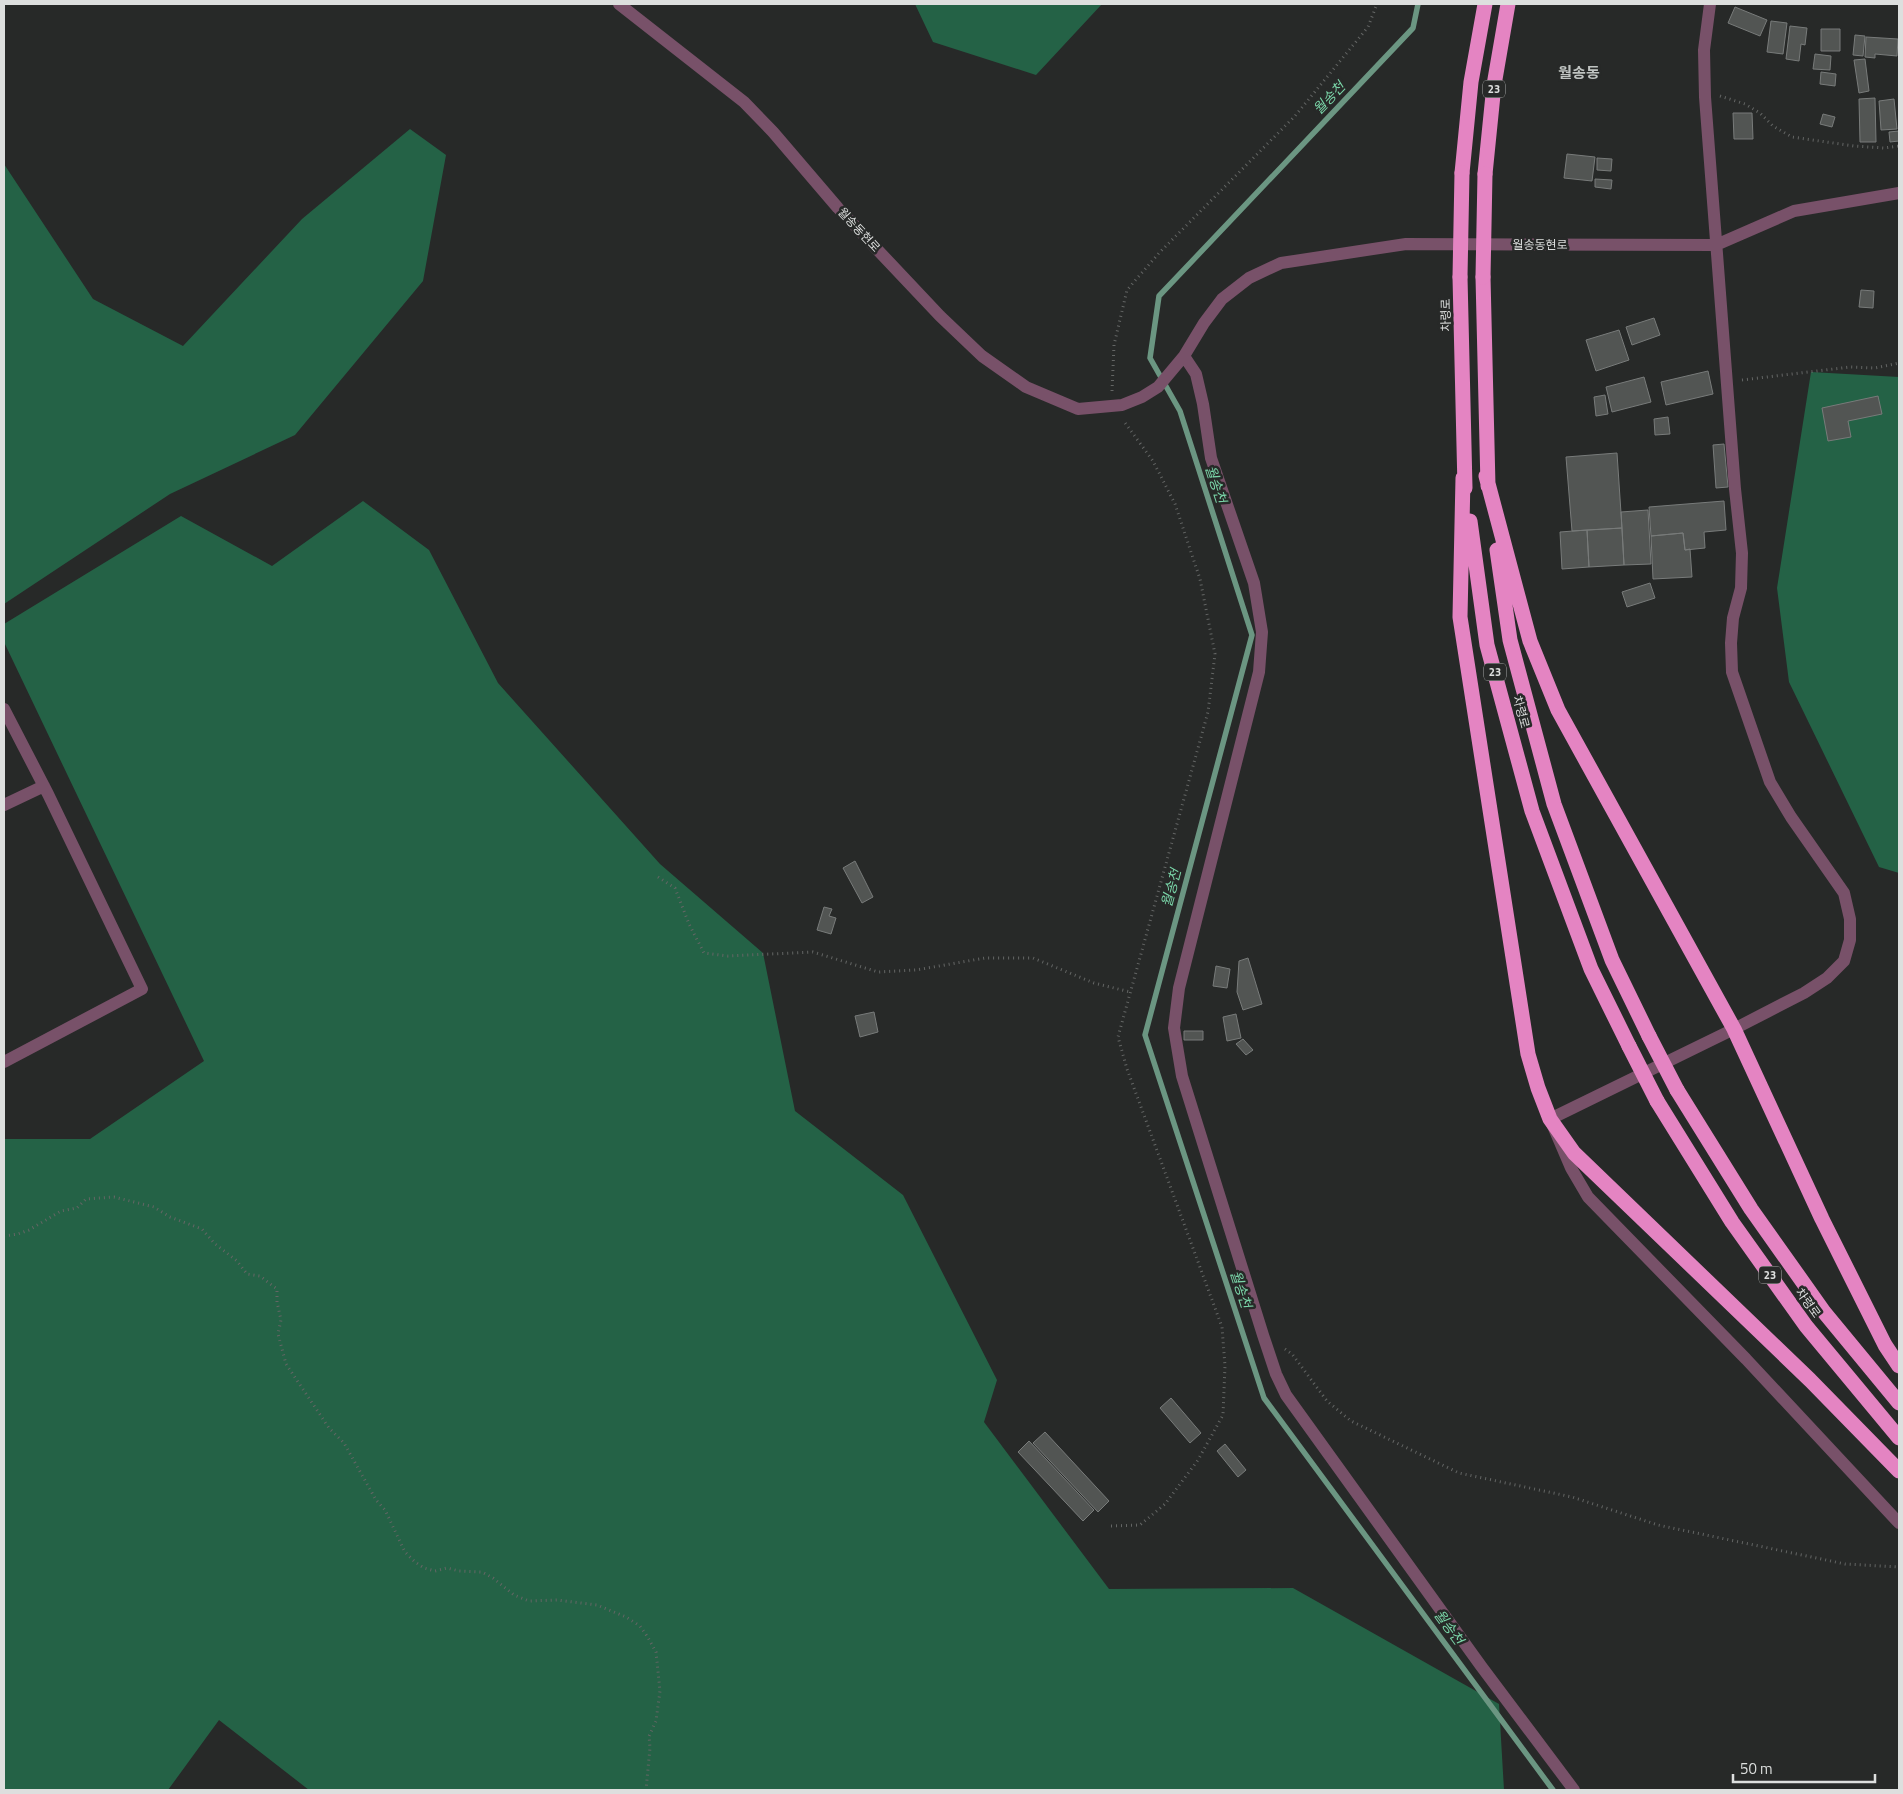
<svg xmlns="http://www.w3.org/2000/svg" width="1903" height="1794" viewBox="0 0 1903 1794" font-family="'Titillium Web','Noto Sans KR',sans-serif">
<style>
.forest{fill:#246246}
.lines{fill:none;stroke-linecap:round;stroke-linejoin:round}
.stream{stroke:#6b9682;stroke-width:5.5}
.building{fill:#525553;stroke:#787b7a}
.path{stroke:#646665;stroke-width:3;stroke-dasharray:1 4;stroke-linecap:butt}
.minor{stroke:#785169;stroke-width:12}
.highway{stroke:#e484c2;stroke-width:15}
.highway-bridge{stroke:#e484c2;stroke-width:15}
.labels{text-anchor:middle;stroke-width:5;stroke-linejoin:round;paint-order:stroke}
.shield{fill:#272928;stroke:#a6a8a7;stroke-width:1}
.shield-label{font-size:11px;font-weight:bold;fill:#dddfde}
.street-label{font-size:12px;fill:#dddfde;stroke:#272928}
.water-label{font-size:14px;font-style:italic;fill:#7ad5a8;stroke:#272928}
.quarter-label{font-size:15px;font-weight:bold;fill:#bfc3c1;stroke:#272928}
</style>
<rect width="100%" height="100%" fill="#272928"/>
<path class="forest" d="M915,4H1102L1036,75L933,42Z
M410,129L446,155L423,281L295,435L170,494L4,604V164L93,299L183,346L302,219Z
M1811,372L1899,377V873L1879,867L1789,682L1777,588Z
M363,501L429,550L498,683L660,864L763,953L795,1111L903,1195L997,1380L984,1422L1109,1589L1293,1588L1499,1704L1504,1790H309L219,1720L168,1790H4V1139H90L204,1061L4,642V624L181,516L272,566Z"/>
<g class="lines">
<path class="stream" d="M1418,4L1413,28L1159,296L1150,358L1180,411L1252,635L1145,1035L1264,1398L1553,1790"/>
</g>
<path class="building" d="M1735,7L1767,20L1760,36L1728,23Z
M1771,21L1787,23L1783,54L1767,52Z
M1790,26L1807,28L1805,45L1801,44L1799,61L1786,59Z
M1821,29H1840V51H1821Z
M1855,35L1865,36L1863,56L1853,55Z
M1866,37L1898,39L1897,56L1875,54V58L1865,57Z
M1815,54L1831,56L1830,70L1813,69Z
M1865,59L1869,91L1859,93L1854,60Z
M1821,72L1836,74L1835,86L1820,84Z
M1875,98L1876,142H1860L1859,99Z
M1894,99L1897,129L1881,130L1879,101Z
M1733,113H1752L1753,139H1734Z
M1823,114L1835,117L1832,127L1820,124Z
M1899,131V141L1890,142L1889,132Z
M1567,154L1595,157L1592,181L1564,178Z
M1597,158L1612,159L1611,171L1597,170Z
M1595,179L1612,180L1611,189L1595,187Z
M1861,290L1874,291L1873,308L1859,307Z
M1654,318L1660,335L1632,345L1626,327Z
M1619,330L1629,360L1596,371L1586,340Z
M1708,371L1713,394L1666,405L1661,382Z
M1644,377L1651,402L1612,412L1606,387Z
M1605,395L1608,414L1596,416L1594,397Z
M1878,396L1882,414L1848,421L1851,437L1828,441L1822,408Z
M1668,417L1670,434L1655,435L1654,419Z
M1724,444L1728,487L1716,488L1713,445Z
M1617,453L1622,528L1572,531L1566,457Z
M1724,501L1726,530L1704,532L1705,548L1685,550L1683,533L1651,536L1649,507Z
M1648,510L1651,564L1624,565L1621,512Z
M1622,528L1624,565L1589,567L1587,530Z
M1587,530L1589,567L1562,569L1560,532Z
M1683,533L1685,550L1690,549L1692,577L1653,579L1651,536Z
M1650,583L1655,598L1627,607L1622,592Z
M855,861L873,897L862,903L843,868Z
M824,907L832,909L829,916L836,918L831,934L817,930Z
M1248,958L1262,1004L1243,1010L1237,992L1239,961Z
M1216,966L1230,969L1227,988L1213,986Z
M874,1012L878,1032L860,1037L855,1016Z
M1236,1014L1241,1038L1227,1041L1223,1017Z
M1184,1031H1203V1040H1184Z
M1243,1039L1253,1050L1246,1055L1236,1044Z
M1171,1398L1201,1433L1190,1443L1160,1408Z
M1045,1432L1109,1501L1098,1512L1033,1443Z
M1029,1441L1094,1510L1083,1521L1018,1452Z
M1225,1444L1246,1470L1238,1477L1217,1451Z"/>
<g class="lines">
<path class="path" d="M1720,96L1745,104L1760,113L1773,126L1792,137L1854,146L1884,148L1899,146
M1742,380L1850,367L1875,368L1899,363
M1112,391L1114,345L1127,290L1159,253L1295,116L1368,27L1377,4
M658,877L675,888L689,924L704,953L728,956L813,952L878,972L916,970L985,958H1033L1094,983L1130,992
M4,1236L18,1234L29,1230L61,1211L77,1208L86,1199L114,1197L154,1207L170,1217L202,1229L214,1243L237,1261L247,1274L260,1276L277,1289V1302L281,1320L278,1334L286,1364L329,1428L344,1443L376,1500L385,1510L405,1552L415,1562L424,1568L435,1571L447,1568L459,1571L482,1572L493,1578L514,1595L529,1601L557,1600L597,1605L626,1617L640,1626L647,1636L656,1652L660,1691L656,1721L649,1736L650,1748L646,1790
M1285,1349L1292,1354L1327,1401L1351,1421L1459,1473L1572,1497L1658,1525L1845,1564L1899,1567
M1111,1526L1140,1525L1165,1504L1198,1460L1223,1415L1225,1366L1222,1327L1127,1069L1118,1037L1208,712L1215,654L1200,579L1175,504L1153,461L1123,420"/>
<path class="minor" d="M619,4L744,102L773,132L838,208L940,316L982,356L1026,387L1078,409L1122,405L1142,397L1158,387L1184,356L1204,323L1222,299L1249,278L1281,263L1406,244L1716,245L1794,211L1899,193
M1710,4L1704,50L1705,97L1735,489L1742,553L1741,588L1733,618L1731,643L1732,672L1770,782L1791,817L1844,893L1850,919V940L1844,961L1827,978L1804,993L1734,1029L1550,1119L1571,1168L1588,1197L1746,1359L1899,1523
M1184,356L1196,374L1203,404L1211,458L1254,583L1262,632L1259,672L1179,988L1174,1028L1182,1076L1263,1335L1276,1374L1286,1395L1481,1666L1574,1790
M4,709L48,794L142,989L4,1062
M4,805L44,786"/>
<path class="highway" d="M1462,173L1471,82L1485,4
M1485,174L1494,85L1508,4
M1460,277L1465,488
M1483,277L1488,486
M1486,476L1530,641L1558,710L1734,1029L1822,1219L1885,1345L1899,1366
M1463,478L1460,617L1528,1054L1538,1088L1550,1119L1574,1153L1810,1380L1899,1471
M1470,521L1487,645L1532,811L1591,969L1629,1046
M1497,550L1510,640L1554,804L1612,960L1649,1036
M1677,1090L1751,1209L1824,1312L1899,1403
M1657,1101L1732,1222L1806,1326L1899,1438"/>
<path class="highway-bridge" d="M1460,277L1462,173
M1483,277L1485,174
M1649,1036L1677,1090
M1629,1046L1657,1101"/>
</g>
<g class="labels">
<g class="shield">
<rect x="1483" y="80.5" width="22" height="17" rx="4"/>
<rect x="1484" y="663.5" width="22" height="17" rx="4"/>
<rect x="1759" y="1266.5" width="22" height="17" rx="4"/>
</g>
<g class="shield-label">
<text x="1494" y="93">23</text>
<text x="1495" y="676">23</text>
<text x="1770" y="1279">23</text>
</g>
<g class="street-label">
<text transform="translate(859 230) rotate(47)" y="4">월송동현로</text>
<text x="1540" y="249">월송동현로</text>
<text transform="translate(1446 315) rotate(-91)" y="4">차령로</text>
<text transform="translate(1521 712) rotate(75)" y="4">차령로</text>
<text transform="translate(1808 1303) rotate(54)" y="4">차령로</text>
</g>
<g class="water-label">
<text transform="translate(1329 98) rotate(-46)" y="5">월송천</text>
<text transform="translate(1216 484) rotate(72)" y="5">월송천</text>
<text transform="translate(1171 888) rotate(-75)" y="5">월송천</text>
<text transform="translate(1241 1289) rotate(72)" y="5">월송천</text>
<text transform="translate(1449 1627) rotate(54)" y="5">월송천</text>
</g>
<g class="quarter-label">
<text x="1579" y="78">월송동</text>
</g>
</g>
<rect width="1903" height="1794" fill="none" stroke="#dddfde" stroke-width="10"/>
<path d="M1733 1774v8h142v-8" fill="none" stroke="#dddfde" stroke-width="2.5"/>
<text x="1740" y="1774" font-size="15" fill="#dddfde" stroke="#272928" stroke-width="4" paint-order="stroke">50 m</text>
</svg>
